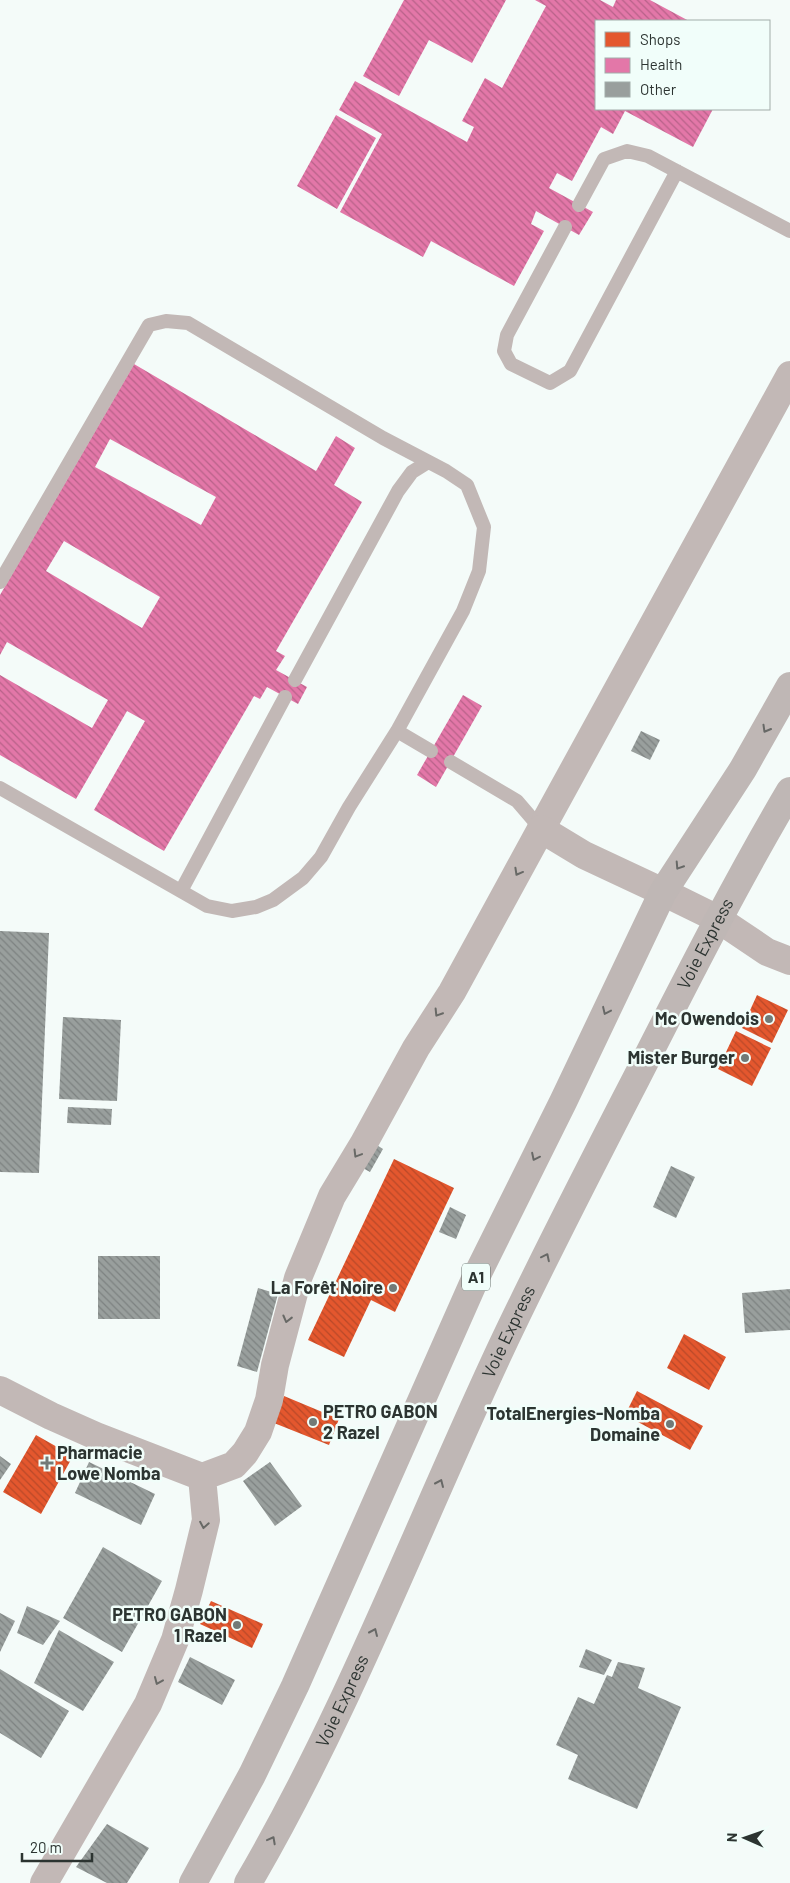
<svg xmlns="http://www.w3.org/2000/svg" width="790" height="1883" viewBox="0 0 790 1883" font-family="Barlow,sans-serif">
<style>
.shops{fill:url(#shops-back-hatch)}
.health{fill:url(#health-back-hatch);fill-rule:evenodd}
.building{fill:url(#building-back-hatch)}
.lines{fill:none;stroke-linecap:round;stroke-linejoin:round}
.service{stroke:#c2b8b6;stroke-width:14}
.minor{stroke:#c2b8b6;stroke-width:28}
.tertiary{stroke:#c2b8b6;stroke-width:28}
.trunk{stroke:#bfb7b5;stroke-width:28}
.oneway{stroke:#676866}
.oneway2{stroke:#686966}
.poi-dot{fill:#727a77;stroke:#f1fefa;stroke-width:2}
.labels{text-anchor:middle;stroke-width:5;stroke-linejoin:round;paint-order:stroke}
.shield{fill:#f1fefa;stroke:#67716d;stroke-width:1}
.shield-label{font-size:16px;font-weight:bold;fill:#2c3431}
.street-label{font-size:18px;fill:#2c3431;stroke:#f1fefa}
.poi-label{font-size:18px;font-weight:bold;fill:#2c3431;stroke:#f1fefa;text-anchor:end}
</style>
<defs>
<pattern id="shops-back-hatch" width="6" height="6" patternUnits="userSpaceOnUse" patternTransform="scale(1.25)"><rect width="6" height="6" fill="#e4572e"/><path d="M-1 5l2 2M0 0l6 6M5-1l2 2" fill="none" stroke="#b94928"/></pattern>
<pattern id="health-back-hatch" width="6" height="6" patternUnits="userSpaceOnUse" patternTransform="scale(1.25)"><rect width="6" height="6" fill="#e377a8"/><path d="M-1 5l2 2M0 0l6 6M5-1l2 2" fill="none" stroke="#b86289"/></pattern>
<pattern id="building-back-hatch" width="6" height="6" patternUnits="userSpaceOnUse" patternTransform="scale(1.25)"><rect width="6" height="6" fill="#999f9d"/><path d="M-1 5l2 2M0 0l6 6M5-1l2 2" fill="none" stroke="#7d8281"/></pattern>
</defs>
<rect width="100%" height="100%" fill="#f4fbf9"/>
<path class="shops" d="M757,995L788,1010L772,1043L742,1028Z
M736,1031L771,1048L752,1086L718,1069Z
M394,1159L454,1188L395,1312L371,1300L344,1357L308,1340Z
M684,1334L726,1357L709,1390L667,1368Z
M637,1391L703,1426L690,1450L625,1415Z
M284,1396L339,1419L329,1445L274,1423Z
M36,1435L73,1456L41,1514L3,1492Z
M211,1601L263,1624L252,1648L200,1624Z"/>
<path class="health" d="M404,0H506L472,63L429,40L399,96L363,76Z
M535,0H600L613,7L616,0H650L689,21H596V109H713L693,147L625,111L613,134L601,127L572,181L557,173L549,188L593,212L579,235L536,211L531,224L544,231L514,286L431,241L423,257L340,212L382,134L339,110L355,81L467,142L474,127L462,121L485,78L502,88L546,6Z
M336,115L376,138L337,209L297,186Z
M134,364L316,471L336,436L355,448L334,485L362,502L276,651L285,656L276,670L307,687L298,704L267,687L260,699L254,696L164,851L94,810L145,721L127,711L76,799L0,755V675L92,728L108,700L7,642L0,655V595ZM110,439L216,497L201,525L95,467ZM64,541L160,597L142,628L46,571Z
M463,695L482,706L436,787L417,775Z"/>
<path class="building" d="M641,731L660,740L650,760L631,751Z
M0,931L49,933L39,1173L0,1172Z
M63,1017L121,1020L117,1101L59,1099Z
M68,1107L112,1109L111,1125L67,1123Z
M372,1142L383,1149L370,1172L359,1166Z
M671,1166L695,1177L676,1218L653,1207Z
M450,1207L466,1215L456,1239L439,1232Z
M98,1256H160V1319H98Z
M258,1288L278,1294L257,1372L237,1366Z
M790,1289V1330L745,1333L742,1293Z
M0,1456L11,1464L0,1480Z
M89,1462L155,1494L141,1525L75,1493Z
M270,1462L302,1506L275,1526L243,1481Z
M103,1547L162,1581L122,1652L63,1618Z
M27,1606L60,1621L43,1645L17,1633Z
M0,1613L15,1621L0,1652Z
M59,1630L114,1662L83,1711L34,1683Z
M586,1649L612,1660L604,1675L579,1667Z
M190,1657L235,1680L222,1705L178,1682Z
M618,1662L645,1668L638,1688L681,1707L637,1809L568,1779L578,1755L556,1745L578,1697L594,1704L607,1675L612,1677Z
M0,1669L69,1711L41,1758L0,1733Z
M107,1824L149,1848L127,1883H107L76,1867Z"/>
<g class="lines">
<path class="service" d="M579,205L604,159L627,151L648,156L790,231
M565,227L507,335L504,351L511,364L550,383L570,371L677,171
M0,582L149,325L166,321L188,323L383,438L446,471L467,485L484,527L479,571L463,611L397,731L349,807L321,857L303,878L273,900L256,907L232,911L207,906L0,788
M295,680L398,491L412,472L428,462
M397,731L431,751
M451,762L517,801L541,829
M181,891L285,697"/>
<path class="minor" d="M541,829L790,375
M718,919L767,952L790,961"/>
<path class="tertiary" d="M0,1390L51,1416L96,1436L202,1477L234,1465L245,1453L258,1432L269,1400L275,1365L298,1278L332,1196L364,1143L416,1048L452,992L541,829L584,855L663,892L718,919
M44,1883L148,1704L175,1640L189,1590L206,1520L202,1477"/>
<g class="trunk">
<path d="M193,1883L252,1775L295,1686L476,1277L563,1102L663,892L743,769L790,686"/>
<path id="s1" d="M248,1883C348,1712 418,1525 502,1346C545,1255 591,1166 637,1077C686,981 735,884 790,791"/>
</g>
</g>
<defs><path id="oneway-chevron" d="M-2-3.5L2.5 0L-2 3.5" fill="none" stroke-width="1.6" stroke-linecap="round" stroke-linejoin="round" transform="scale(1.25)"/></defs>
<g class="oneway">
<use href="#oneway-chevron" transform="translate(766 729) rotate(120)"/>
<use href="#oneway-chevron" transform="translate(679 866) rotate(123)"/>
<use href="#oneway-chevron" transform="translate(606 1011) rotate(115)"/>
<use href="#oneway-chevron" transform="translate(535 1157) rotate(116)"/>
<use href="#oneway-chevron" transform="translate(546 1257) rotate(-64)"/>
<use href="#oneway-chevron" transform="translate(440 1483) rotate(-66)"/>
<use href="#oneway-chevron" transform="translate(374 1632) rotate(-66)"/>
<use href="#oneway-chevron" transform="translate(272 1840) rotate(-62)"/>
</g>
<g class="oneway2">
<use href="#oneway-chevron" transform="translate(518 872) rotate(119)"/>
<use href="#oneway-chevron" transform="translate(438 1013) rotate(122)"/>
<use href="#oneway-chevron" transform="translate(357 1154) rotate(121)"/>
<use href="#oneway-chevron" transform="translate(287 1319) rotate(104)"/>
<use href="#oneway-chevron" transform="translate(204 1525) rotate(100)"/>
<use href="#oneway-chevron" transform="translate(158 1681) rotate(113)"/>
</g>
<g class="poi-dot">
<circle cx="769" cy="1019" r="5"/>
<circle cx="745" cy="1058" r="5"/>
<circle cx="393" cy="1288" r="5"/>
<circle cx="313" cy="1422" r="5"/>
<circle cx="670" cy="1424" r="5"/>
<path d="M44.5 1455.5h5v5h5v5h-5v5h-5v-5h-5v-5h5z"/>
<circle cx="237" cy="1625" r="5"/>
</g>
<g class="labels">
<rect class="shield" x="462" y="1263.5" width="28" height="27" rx="4"/>
<g class="shield-label">
<text x="476" y="1283">A1</text>
</g>
<g class="street-label">
<text dy="6" stroke="none"><textPath href="#s1" startOffset="1045">Voie Express</textPath></text>
<text dy="6" stroke="none"><textPath href="#s1" startOffset="610">Voie Express</textPath></text>
<text dy="6" stroke="none"><textPath href="#s1" startOffset="205">Voie Express</textPath></text>
</g>
<g class="poi-label">
<text x="759" y="1025">Mc Owendois</text>
<text x="735" y="1064">Mister Burger</text>
<text x="383" y="1294">La Forêt Noire</text>
<text x="323" y="1418" text-anchor="start">PETRO GABON<tspan x="323" dy="21">2 Razel</tspan></text>
<text x="660" y="1420">TotalEnergies-Nomba<tspan x="660" dy="21">Domaine</tspan></text>
<text x="57" y="1459" text-anchor="start">Pharmacie<tspan x="57" dy="21">Lowe Nomba</tspan></text>
<text x="227" y="1621">PETRO GABON<tspan x="227" dy="21">1 Razel</tspan></text>
</g>
</g>
<rect x="595" y="20" width="175" height="90" fill="#f1fefa" stroke="#a2adaa"/>
<rect x="605" y="32" width="25" height="15" fill="#e4572e" stroke="#a2adaa"/>
<text x="640" y="45" font-size="15" fill="#2c3431">Shops</text>
<rect x="605" y="58" width="25" height="15" fill="#e377a8" stroke="#a2adaa"/>
<text x="640" y="70" font-size="15" fill="#2c3431">Health</text>
<rect x="605" y="82" width="25" height="15" fill="#999f9d" stroke="#a2adaa"/>
<text x="640" y="95" font-size="15" fill="#2c3431">Other</text>
<g transform="translate(745 1838) rotate(272)" stroke="#f1fefa" stroke-width="4" paint-order="stroke">
<path d="M0-4L9 19L0 12L-9 19Z" fill="#2c3431"/>
<text y="-8" font-size="14" font-weight="bold" text-anchor="middle" fill="#2c3431">N</text>
</g>
<path d="M22 1853v8h70v-8" fill="none" stroke="#2c3431" stroke-width="2.5"/>
<text x="30" y="1853" font-size="15" fill="#2c3431" stroke="#f1fefa" stroke-width="4" paint-order="stroke">20 m</text>
</svg>
